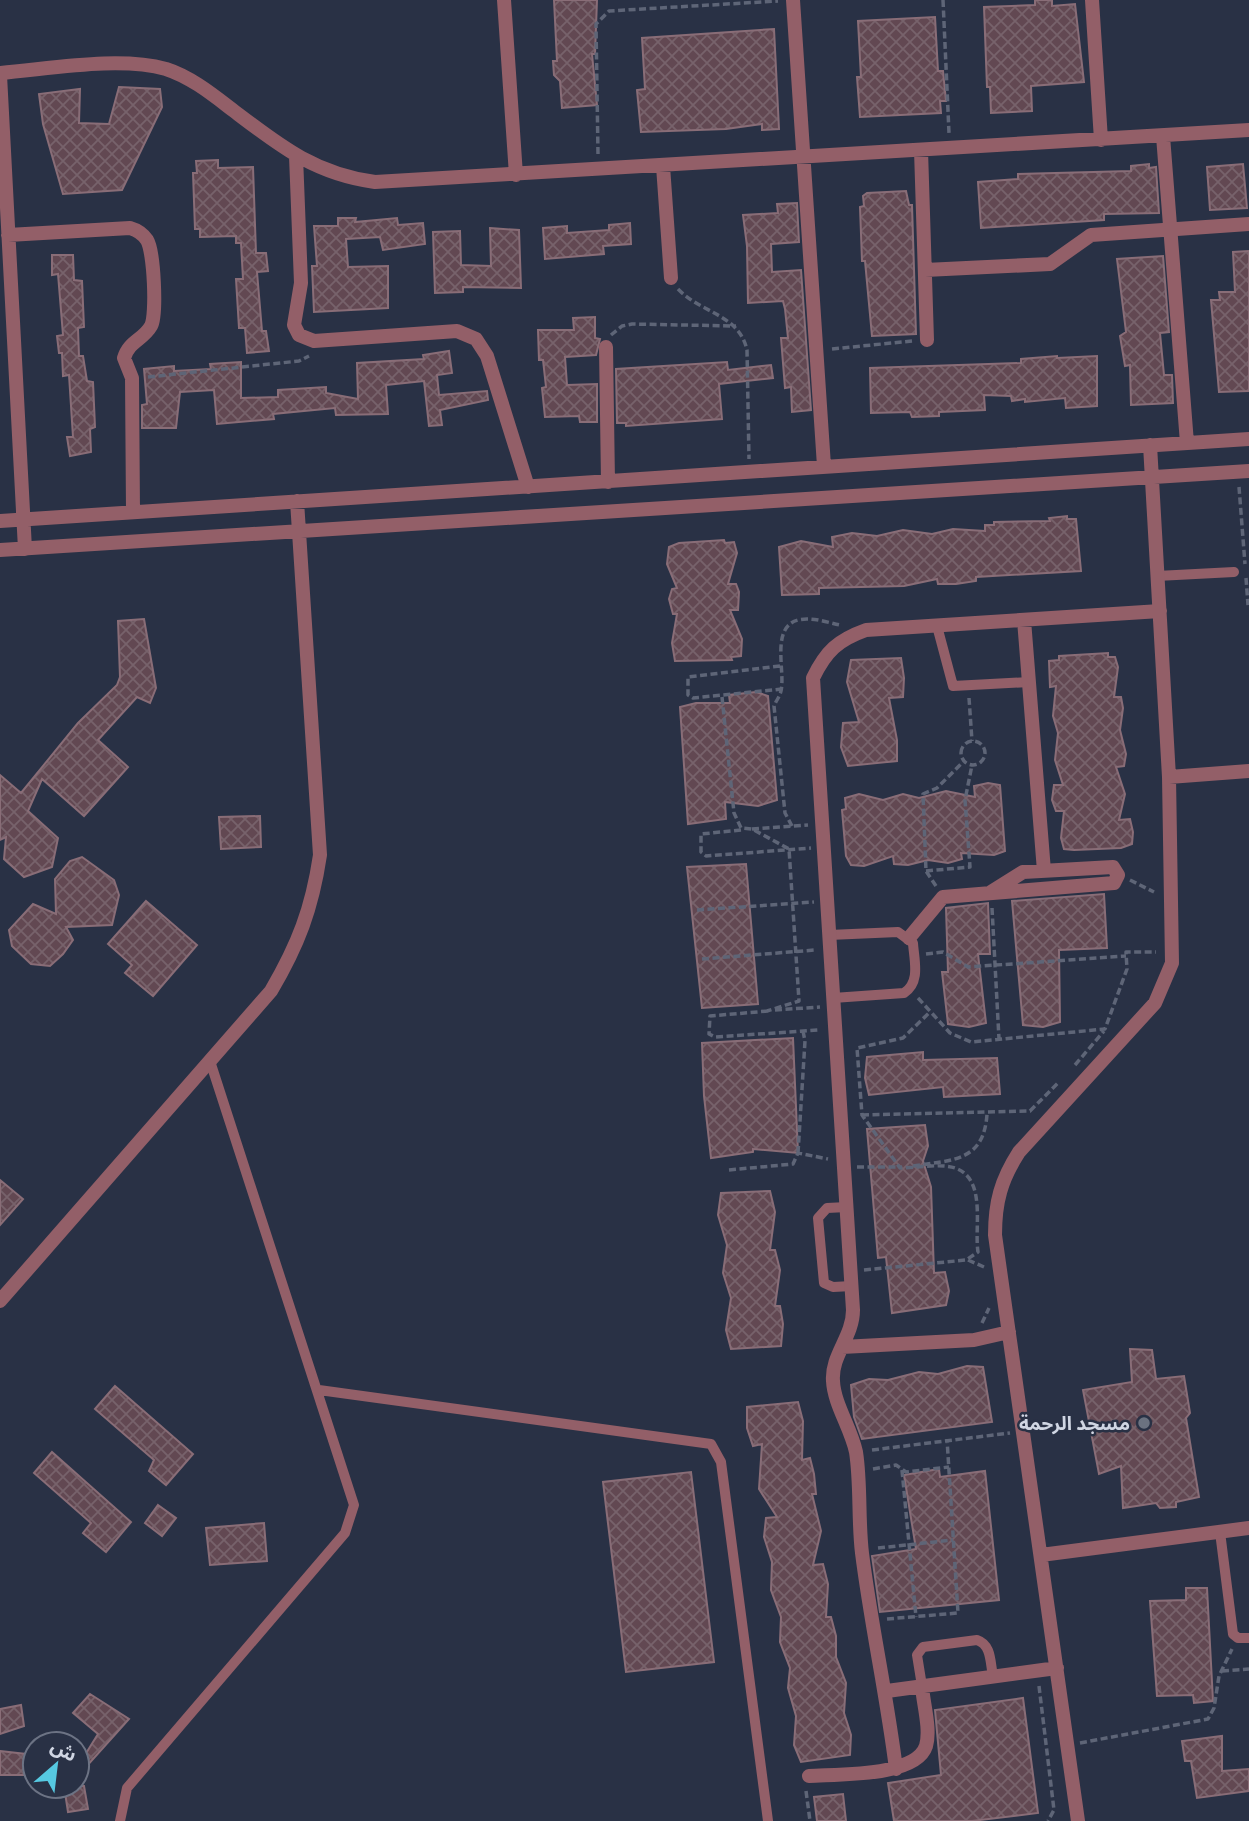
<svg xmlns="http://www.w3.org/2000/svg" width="1249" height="1821" viewBox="0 0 1249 1821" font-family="'Roboto Condensed','Noto Sans Arabic',sans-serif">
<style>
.building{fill:url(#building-cross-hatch);stroke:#896d77;stroke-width:2}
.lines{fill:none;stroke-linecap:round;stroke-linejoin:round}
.path{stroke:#5e6577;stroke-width:3.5;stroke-dasharray:7 3.5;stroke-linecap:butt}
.lane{stroke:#935f68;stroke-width:10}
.street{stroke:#935f68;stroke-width:14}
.worship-dot{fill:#6b7280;stroke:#293145;stroke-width:2.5}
.labels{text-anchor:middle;stroke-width:5;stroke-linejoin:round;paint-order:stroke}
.poi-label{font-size:19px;font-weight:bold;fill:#d0d6e3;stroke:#293145;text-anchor:end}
</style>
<defs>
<pattern id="building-cross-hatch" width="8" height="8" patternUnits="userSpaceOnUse" patternTransform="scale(1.75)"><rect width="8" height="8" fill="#624852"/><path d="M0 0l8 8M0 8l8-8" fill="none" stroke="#77626b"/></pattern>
</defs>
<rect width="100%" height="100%" fill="#293145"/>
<path class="building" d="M554,0H597L595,54H592L597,105L562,108L560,81L554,75L553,61H557Z
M1035,0H1052V6L1075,4L1084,82L1031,86L1032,111L991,113L990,87H987L984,7L1035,5Z
M935,17L938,71H943L946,101H940L941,113L860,117L857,77H861L858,21Z
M774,29L779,129L762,130V124L726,129L641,132L637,90L645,89L642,38Z
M119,87L160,89L162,107L122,190L63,194L43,124L39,94L80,89L79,123L109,124Z
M218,160V168L253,167L256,253H266L268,271L257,272L262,331H266L269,351L247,353L245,328H239L236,279H243L241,243H236V236L200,237V229H195L193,173H197L196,161Z
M1149,164V168L1156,167L1159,213L1104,214V220L981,228L978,182L1018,179V174L1131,171V166Z
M1243,164L1247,208L1210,210L1207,167Z
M906,191L909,205H912L916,334L872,336L865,261H862L860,207L864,206L863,196L867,193Z
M797,203L799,242L771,244L772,272L801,270L811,410L792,412L791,387L785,388L781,338H788L785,309L783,301L748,303L747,246L743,215L778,213L777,204Z
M338,218H356L355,222L397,218L398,225L423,223L425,244L383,250L380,237L346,239L348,267L388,266V308L314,312L312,266H317L314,226H338Z
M630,223L631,244L603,246L604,254L545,259L543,228L567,226V233L609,230V225Z
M490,228L519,230L521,288L463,287V292L435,293L433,232L460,231L461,265L491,266Z
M1249,251V391L1219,392L1211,300H1220L1219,292H1235L1233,252Z
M52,255H73L74,280L82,281L84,327L78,328L79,356H83L87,381L93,382L95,427L90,429L91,452L70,456L67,437H73L69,375L63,376L62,353H59L57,336L63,335L58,274L52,275Z
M1163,256L1169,332L1160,333L1164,375H1172L1173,403L1131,405L1130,365L1125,366L1120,336L1126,332L1117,259Z
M595,317V338L600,339L596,355L565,357L567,385L597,384V422H580L579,416L545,417L542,388L546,387L543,360H539L538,330H574L573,318Z
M449,351L452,373L437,375L439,395L487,391L488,400L440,410L442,425L429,426L424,381L386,385L388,414L336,415L335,408L273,414L274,419L217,424L214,390L180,392L176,428H142V405L147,404L144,369L174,366V371L211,369L210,364L241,362V398L278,397V390L326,387V393L358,399L357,363L424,359L423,355Z
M1057,356V358L1097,356V406L1066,408L1065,398L1025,402V399L1012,401L1011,396L984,395L985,410L939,412V416L912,417L910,412L871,413L870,368L1021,363V359Z
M727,362L728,370L771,365L773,378L719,384L722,419L626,426V423H617L616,369Z
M1067,516V519H1076L1081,571L976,577V581L956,584H938L937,579L904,586L819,588V594L782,595L779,547L801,541L833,547L832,537L852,533L877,536L903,530L932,534L953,529L985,531V525H994V522L1050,521L1049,518Z
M724,540L725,543L734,542L737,553L728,584H736L739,592L738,610H730L742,639L741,656L731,657L732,660L675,661L672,643L677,614H673L669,599L672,589L677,588L667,564L669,547L679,543Z
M144,619L156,688L150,703L137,697L98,740L128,767L84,816L42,779L28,811L58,838L52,867L24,877L4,859L6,837L0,840V775L21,793L78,723L117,685L120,677L118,621Z
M1108,653V657H1115L1118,667L1114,697H1121L1123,708L1120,730L1126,754L1124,766L1116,767L1125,794L1119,820L1130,819L1133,832L1132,844L1121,848L1074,850L1064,849L1061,838L1064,811H1056L1052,800L1054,785H1063L1055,760L1058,733L1053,716L1056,686L1050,687L1049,661L1059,660V656Z
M901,658L904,678L903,697L889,698L897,740V761L848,766L841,747L843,723L859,722L847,682L851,660Z
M756,692L768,696L777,800L758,806L725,802L726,819L688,824L680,707L696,703H730L729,695Z
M988,783L1000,785L1005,851L994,855L961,853L962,859L948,863L928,860L908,865L894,864L893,856L864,866L851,865L846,856L842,810L846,809L845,798L859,794L883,800L903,794L919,798L946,791L975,797L974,786Z
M260,816L261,847L221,849L219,817Z
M82,857L114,880L119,895L112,925L66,927L73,940L63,954L50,966L31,964L12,946L9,930L33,904L56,914L55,879L70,861Z
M746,864L758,1004L702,1008L687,867Z
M1104,894L1107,948L1059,950L1060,1022L1043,1027L1023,1025L1012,901Z
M146,901L197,945L153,996L125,973L132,965L108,944Z
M988,903L990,954H978L986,1023L969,1027L948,1024L942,972H948L946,908Z
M793,1038L798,1153L753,1149V1152L711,1158L704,1096L702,1043Z
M923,1052V1060L997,1058L1000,1094L944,1097L943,1087L869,1095L865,1078L867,1057Z
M925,1125L928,1146L923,1161L931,1187L934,1273L945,1272L949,1291L946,1305L892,1313L886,1257L878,1258L867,1129Z
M0,1180L23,1199L0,1225Z
M770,1191L775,1212L770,1250H775L780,1270L775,1306H780L783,1324L781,1346L731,1349L726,1330L731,1298L723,1273L727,1245L718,1215L721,1193Z
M1130,1349L1152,1350L1156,1379L1184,1376L1190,1413L1186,1418L1199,1497L1176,1502V1507L1160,1508L1156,1503L1123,1508L1121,1466L1099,1474L1083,1390L1132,1382Z
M967,1366L983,1367L992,1422L862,1439L854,1417L851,1385L869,1379L888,1380L919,1372L938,1374Z
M115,1386L193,1454L166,1485L149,1471L154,1460L95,1409Z
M798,1402L803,1421L802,1460L810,1458L814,1474L816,1494H812L821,1531L813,1565L823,1564L828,1584L826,1617H831L836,1636V1657L846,1683L844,1713L851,1735L850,1755L801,1762L794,1745L796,1716L788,1688L790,1668L780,1642L781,1617L771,1590L772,1562L764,1537L766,1518L777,1517L759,1489L762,1444L753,1446L747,1428V1407Z
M52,1452L131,1522L106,1552L83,1533L91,1523L34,1473Z
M939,1469L940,1477L985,1471L999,1600L880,1612L872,1556L916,1549L904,1475Z
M691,1472L714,1662L626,1672L603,1482Z
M158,1505L176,1518L162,1536L145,1523Z
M264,1523L267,1561L210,1565L206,1528Z
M1186,1588H1207L1213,1701L1194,1703L1193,1695L1157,1696L1150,1601L1186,1600Z
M90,1694L129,1719L86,1767L80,1763L98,1734L73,1713Z
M1023,1698L1038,1813L972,1821H894L888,1783L941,1775L935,1710Z
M21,1705L24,1726L0,1734V1709Z
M1222,1736V1771L1249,1769V1791L1197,1798L1191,1761H1185L1182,1741Z
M0,1751L26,1754L31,1775H0Z
M64,1786H84L88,1809L68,1812Z
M843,1794L846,1821H817L814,1797Z"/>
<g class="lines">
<path class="path" d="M943,0L949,133
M598,154L596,24L609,11L778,1
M678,289C702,314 739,314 747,350L749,459
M611,335L622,326L632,324L736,326
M832,349L912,341
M148,377L299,361L309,356
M1239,487L1245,564
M1246,578L1248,605
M780,666L688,677V695L693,698L782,689
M722,697L734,813L741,828L752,829L789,849L799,1001L767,1011
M969,698L972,741
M961 753a12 12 0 1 1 24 0a12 12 0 1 1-24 0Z
M792,826L785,813L774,706C776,701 780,696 781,691C786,669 767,618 808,619C818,619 830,623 840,625
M752,829L808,825
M741,830L701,834V852L706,856L811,848
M926,871L970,867L965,800L972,765
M1130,880L1154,892
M936,886L926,871L923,794L937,788L964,761
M992,908L999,1039
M697,910L814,902
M926,954L943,952L968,967L1126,956
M702,959L815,950
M918,998L950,1033L971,1042L1105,1029L1127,969L1126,952H1156
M775,1010L820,1007
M768,1011L710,1016L709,1034L715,1037L819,1030
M1075,1065L1104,1031
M862,1115L1030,1111L1058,1083
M798,1153L805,1041L803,1031
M913,1166C952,1160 984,1162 987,1114
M857,1167H902
M729,1170L793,1164L798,1153L828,1159
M968,1260L984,1267
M864,1270L966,1260L978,1252C974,1227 987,1179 955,1168C940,1163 916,1168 900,1168L862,1115L857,1048L903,1038L930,1012
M982,1323L989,1308
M872,1450L1010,1433
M873,1469L896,1465L906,1472L949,1467
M902,1470L916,1617
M878,1548L953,1540
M887,1619L958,1613L947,1439
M1222,1671L1249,1669
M1039,1686L1054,1810L1048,1821
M1080,1743L1208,1719L1214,1708L1219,1676L1232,1649
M806,1791L810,1821"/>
<path class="lane" d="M1157,576L1234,572
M937,626L953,686L1029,682
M829,935L898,932L913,943C914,960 921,982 904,993L833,998
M847,1207L827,1208L818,1218L824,1283L833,1287L852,1286
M319,1390L711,1444L721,1462L768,1821
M1220,1532L1233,1634L1238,1638H1249
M922,1686L917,1655L923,1647L977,1640C992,1645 990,1663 993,1676
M120,1821L127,1788L345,1533L354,1505L210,1061"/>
<path class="street" d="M504,0L516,175
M793,0L824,466
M1092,0L1101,140
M0,73C50,69 118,56 166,69C191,77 213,95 234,111C280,146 315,174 375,182L1249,130
M0,75L25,549
M1163,136L1187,443
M921,150L927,340
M296,156L301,283L294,325L299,335L314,341L457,331L476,339L487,356L528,487
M663,166L671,278
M8,235L130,228C137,230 143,234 147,240C154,251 157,315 151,326C143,340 129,341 124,358L132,378L133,512
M925,270L1050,264L1091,235L1249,224
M606,347L608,482
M0,521L1249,439
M0,550L1249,471
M1024,620L1044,871
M1169,777L1249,771
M909,938L943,897L1114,883L1118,875L1113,867L1023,872L991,892
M0,1301L271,991C298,945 312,909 320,855L297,501
M842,1347L974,1340L1009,1332
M1041,1555L1249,1528
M887,1691L1057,1668
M896,1769C887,1696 871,1625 862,1553C858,1520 861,1484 856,1452C851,1428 834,1404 833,1381C831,1355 853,1337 853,1310L813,678C826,651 838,640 866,630L1160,611
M809,1776C837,1774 916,1777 926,1746C931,1729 923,1703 922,1686
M1078,1821L995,1235C995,1202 1001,1180 1019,1152L1155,1003L1172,963L1169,777L1150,445"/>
</g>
<circle class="worship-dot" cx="1144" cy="1423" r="7"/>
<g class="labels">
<g class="poi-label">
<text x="1130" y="1430">مسجد الرحمة</text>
</g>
</g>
<g transform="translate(56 1765) rotate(28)"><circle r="33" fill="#293145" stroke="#6c7384" stroke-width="2"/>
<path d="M0-5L12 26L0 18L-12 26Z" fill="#56c9e1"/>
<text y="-10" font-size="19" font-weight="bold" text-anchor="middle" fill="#d0d6e3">ش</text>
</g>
</svg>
